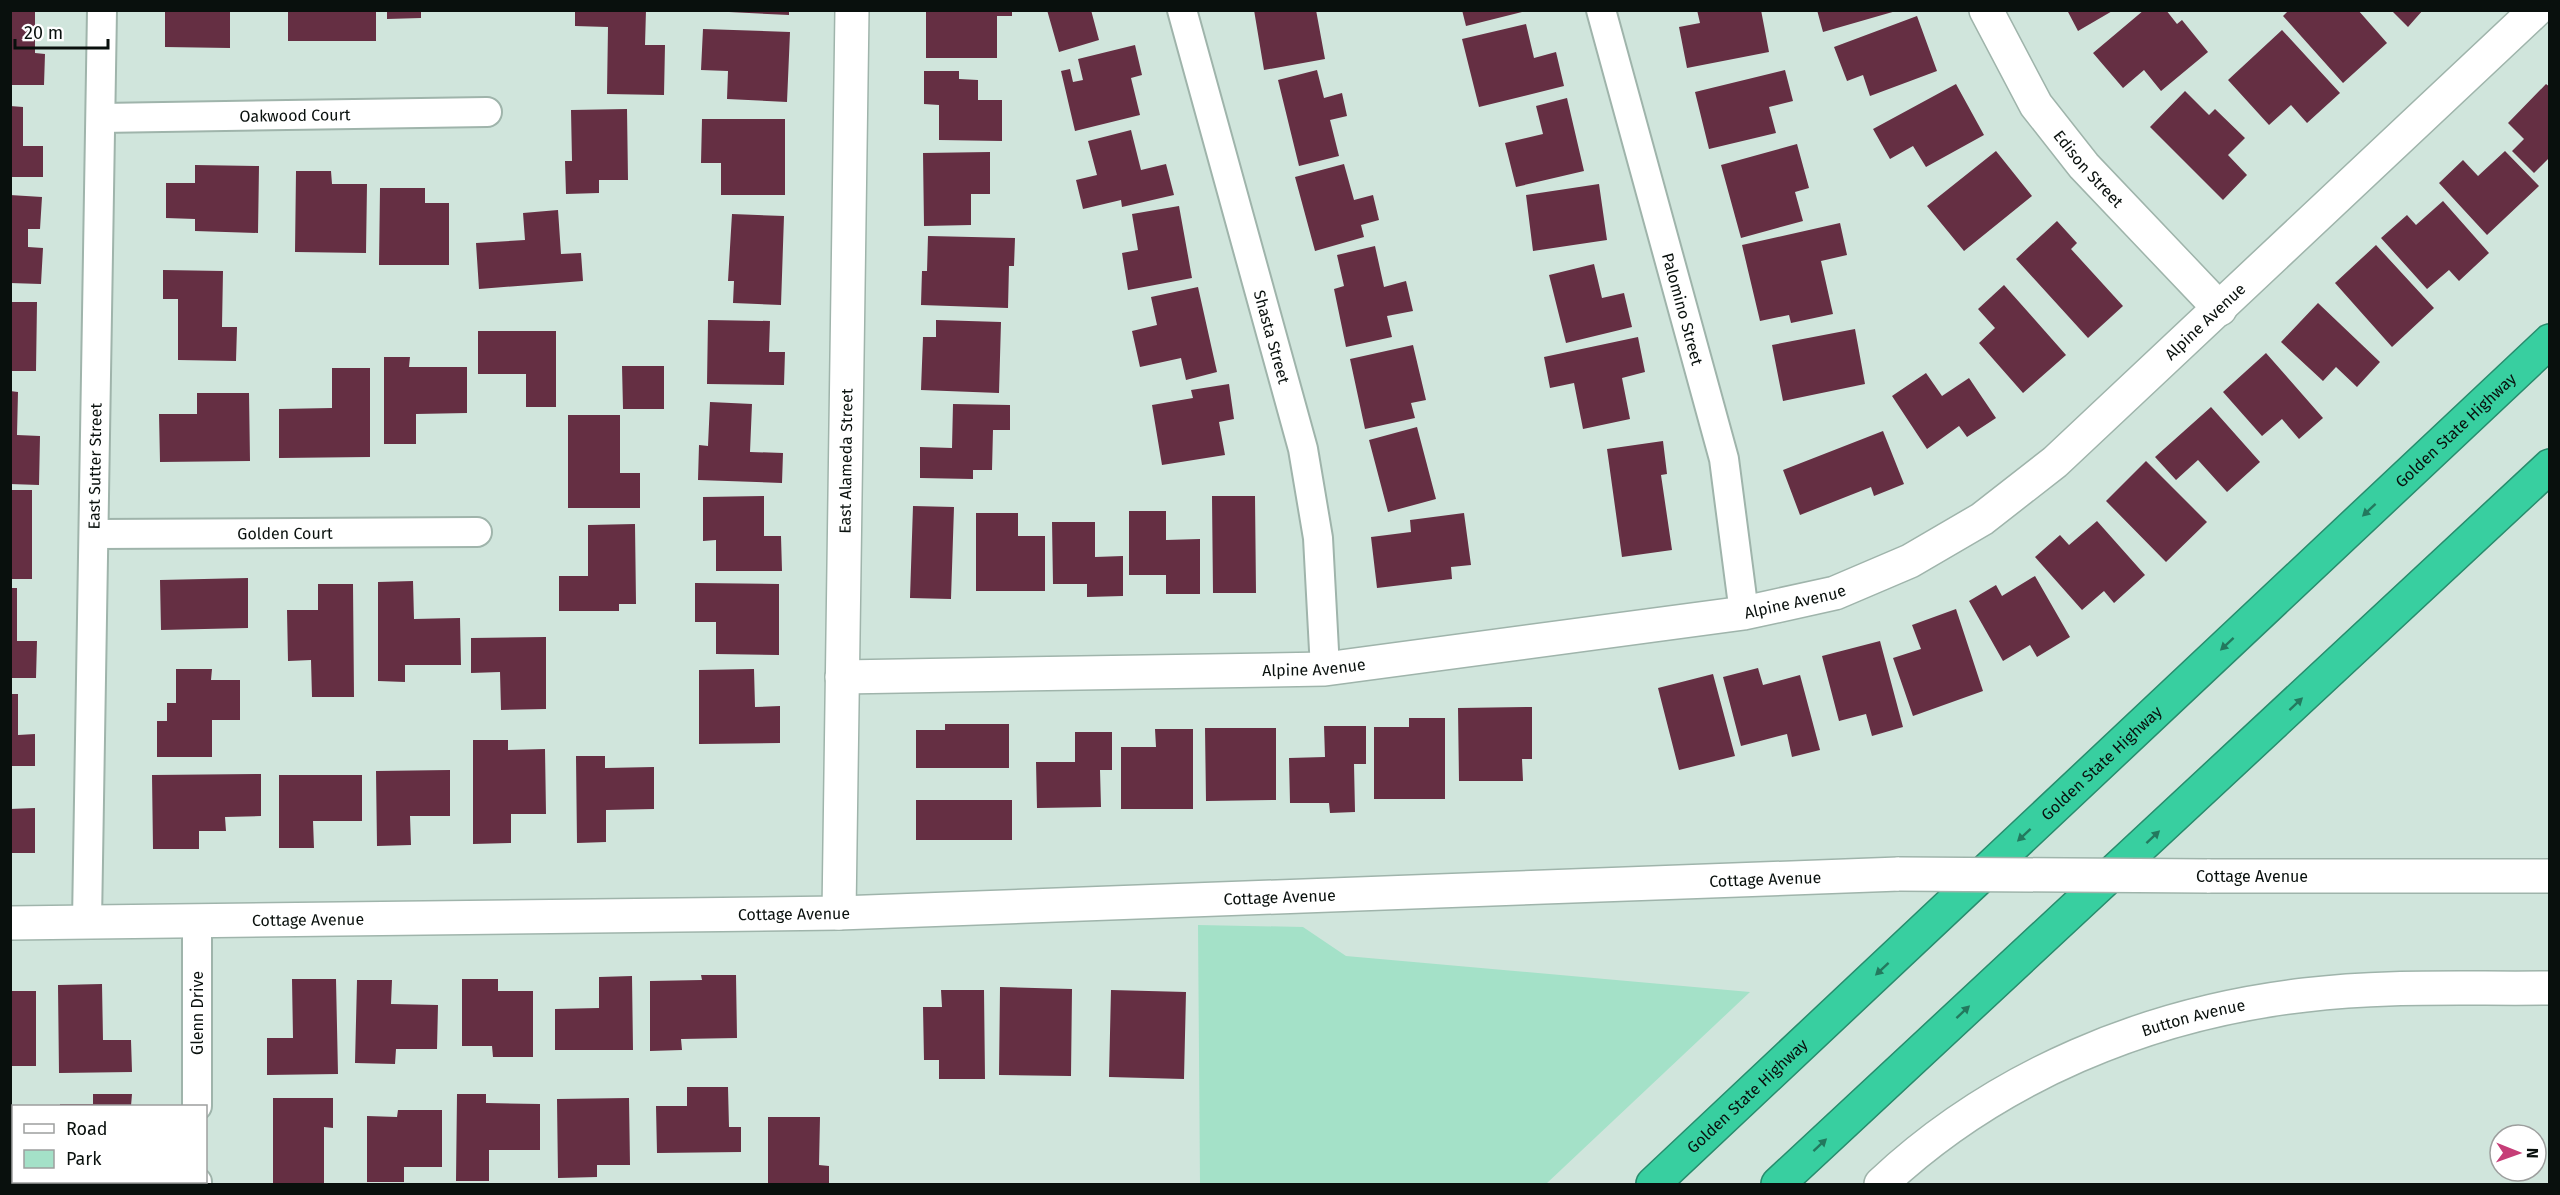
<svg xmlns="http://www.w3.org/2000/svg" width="2560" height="1195" viewBox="0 0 2560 1195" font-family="'Fira Sans',sans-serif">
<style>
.green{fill:#a4e1c8}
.building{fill:#652f43}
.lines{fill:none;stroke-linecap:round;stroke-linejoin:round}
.minor-casing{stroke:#9fb4ab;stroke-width:32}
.tertiary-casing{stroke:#9fb4ab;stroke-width:36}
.motorway-casing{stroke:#288c6d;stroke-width:36}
.minor{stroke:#fff;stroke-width:28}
.tertiary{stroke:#fff;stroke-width:33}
.motorway{stroke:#38cfa0;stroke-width:33}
.tertiary-bridge-casing{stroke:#9fb4ab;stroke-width:36;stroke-linecap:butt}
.tertiary-bridge{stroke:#fff;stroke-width:33}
.oneway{fill:#23795e}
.labels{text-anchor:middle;stroke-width:6;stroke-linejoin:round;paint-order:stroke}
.street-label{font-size:16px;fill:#09100d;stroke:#fff}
</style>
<rect width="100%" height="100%" fill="#d0e5dc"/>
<path class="green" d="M1198,925L1303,927L1346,956L1750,992L1546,1184H1200Z"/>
<path class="building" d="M10,10H35V53L45,54L44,85H10Z
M165,10H230V48L165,47Z
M288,10H376V41H288Z
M387,10H421V18L387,19Z
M575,10H646L645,45H665L664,95L607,94L608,27L575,26Z
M729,10H789V15L729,12Z
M926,10H1012V16H997V58H926Z
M1047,10H1091L1099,40L1059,52Z
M1254,10H1316L1325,59L1264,70Z
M1462,10H1526V11L1466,26Z
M1697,10H1761L1769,52L1687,68L1679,27L1700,23Z
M1817,10H1896V11L1823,32Z
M2067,10H2114L2078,31Z
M2144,10H2166L2177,24L2182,20L2208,52L2161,91L2144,70L2123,88L2093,53Z
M2289,10H2358L2387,43L2343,83L2283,16Z
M2391,10H2423L2408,27Z
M1917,16L1937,71L1870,96L1863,75L1847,81L1834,47Z
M1526,24L1534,58L1556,52L1564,86L1479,107L1462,39Z
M703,29L790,32L787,102L727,99L728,71L701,70Z
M2282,30L2340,93L2307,123L2291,105L2269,125L2228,80Z
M1135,45L1142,75L1131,78L1140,115L1075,131L1061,71L1070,69L1073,82L1083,80L1078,59Z
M1317,70L1324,98L1342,93L1347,116L1330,120L1339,156L1299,166L1278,80Z
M1785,70L1793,101L1769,107L1776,133L1709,149L1695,92Z
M924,71H959V79L978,80V100H1002V141L939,140V105L924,104Z
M1956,84L1984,135L1926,167L1913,146L1890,159L1873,129Z
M2546,84L2550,87V157L2534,173L2512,151L2524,139L2508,123Z
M2185,91L2209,115L2215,109L2245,138L2228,155L2247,175L2223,200L2150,127Z
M1567,98L1584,171L1516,187L1505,143L1543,134L1536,106Z
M10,106L23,107V146H43V177H10Z
M627,109L628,180H599V193L566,194L565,161H572L571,110Z
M702,119H785V195H721V163H701Z
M1131,130L1141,170L1166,164L1174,195L1122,207L1121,200L1083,209L1076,180L1097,175L1088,141Z
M1797,144L1809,188L1795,192L1803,221L1741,238L1721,165Z
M1996,151L2032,196L1964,251L1927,206Z
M2505,151L2539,186L2487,235L2439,183L2463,160L2478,176Z
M990,152V194H971V225L924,226L923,153Z
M1344,164L1354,200L1373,195L1379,220L1361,225L1364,237L1315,251L1295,177Z
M195,165L259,166L258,233L195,231V219L166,218V183H195Z
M296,171H331L332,184H367L366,253L295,252Z
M1599,184L1607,240L1533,251L1526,195Z
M380,188H425V203H449V265H379Z
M10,195L42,197L40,229H28V247L43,248L41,284L10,283Z
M2443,201L2489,253L2459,281L2449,270L2427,289L2381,238L2407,215L2416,225Z
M1179,206L1192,278L1128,290L1122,253L1138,250L1132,214Z
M558,210L561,254L581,253L583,281L479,289L476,243L525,240L523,213Z
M732,214L784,216L781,305L733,303L734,281H728Z
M2057,221L2077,243L2071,249L2123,306L2088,338L2016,259Z
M1840,223L1847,255L1821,261L1833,314L1791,323L1789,315L1760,321L1742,245Z
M928,236L1015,238L1014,266H1009L1008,308L921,305L922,271H927Z
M2376,245L2434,308L2392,347L2335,283Z
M1375,246L1384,287L1406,281L1413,311L1387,316L1392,337L1346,347L1334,289L1344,286L1337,255Z
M1594,264L1602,298L1624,293L1632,327L1566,343L1549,275Z
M163,270L223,271L222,327H237L236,361L178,360V299H163Z
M2004,285L2066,355L2023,393L1979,343L1995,328L1978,309Z
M1198,287L1217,372L1186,380L1181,358L1140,367L1132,331L1157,325L1151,297Z
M10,302H37L36,371H10Z
M2318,303L2380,362L2357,387L2336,367L2323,381L2281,342Z
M708,320L770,321L769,352H785L784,385L707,384Z
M936,320L1001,322L999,393L921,390L923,337H936Z
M1855,329L1865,384L1783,401L1772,345Z
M478,331H556V407H526V374H478Z
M1638,337L1645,372L1622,378L1630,419L1583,429L1574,383L1550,388L1544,357Z
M1413,345L1426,400L1411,403L1415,418L1365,429L1350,359Z
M2266,353L2323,418L2299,439L2282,419L2262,436L2223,392Z
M384,357H410L409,367H467V413L416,414V444H384Z
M622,366H664V409H623Z
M332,368H370V457L279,458V409L332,408Z
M1926,373L1942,396L1969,378L1996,418L1967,437L1959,426L1927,449L1892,396Z
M1229,384L1234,419L1219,422L1225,455L1162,465L1152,405L1193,398L1191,390Z
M10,391L18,392L17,435L40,436L39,485L10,484Z
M197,393H249L250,461L160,462L159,414H197Z
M710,402L752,404L750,452L783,453L782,483L698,480L699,445L708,446Z
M953,404L1010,405V430H993L992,470H973V479L920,478V447L952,448Z
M2211,407L2260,462L2227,492L2198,460L2176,480L2155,457Z
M568,415H620V473H640V508H568Z
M1417,427L1436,499L1388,512L1369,440Z
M1883,431L1904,484L1874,496L1871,487L1800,515L1783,470Z
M1663,441L1667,474L1661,475L1672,550L1622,557L1607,449Z
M2146,461L2207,522L2166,562L2106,501Z
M10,490H32V579H10Z
M764,496V536H781L782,571H716V540L703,541V497Z
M1212,496H1255L1256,593H1213Z
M913,506L954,507L951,599L910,598Z
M1129,511H1166V540L1200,539V594H1166V575H1129Z
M976,513H1018V536H1045V591H976Z
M1464,513L1471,565L1451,567L1452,579L1377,588L1371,537L1411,532L1410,520Z
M2097,521L2145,575L2114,603L2104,591L2082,610L2035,557L2060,535L2069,545Z
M1052,522H1095V557L1123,556V596L1087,597V584H1053Z
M635,524L636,604H619V611H559V576H588V525Z
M2035,576L2070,637L2037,657L2030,645L2003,661L1969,601L1996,585L2002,596Z
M248,578V628L161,630L160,580Z
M413,581L414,619L460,618L461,665H405V682L378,681V582Z
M695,583L779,584V655L716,654V622H695Z
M318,584H353L354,697H312L311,660L288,661L287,610H318Z
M10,588H17V641H37L36,678H10Z
M1956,609L1983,691L1913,716L1893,658L1921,649L1912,625Z
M546,637V709L501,710L500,672L471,673V638Z
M1880,641L1903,727L1872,736L1866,714L1839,721L1822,656Z
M1758,668L1763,685L1800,675L1820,750L1792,757L1787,734L1741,746L1723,677Z
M176,669H212L211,680H240V720H212V757H157V721H167V703H176Z
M754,669L755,707L780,706V743L699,744V670Z
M1713,674L1735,756L1679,770L1658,688Z
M10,694H18V735L35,734V766H10Z
M1532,707V759H1522L1523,781H1459L1458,708Z
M1409,718H1445V799H1374V727H1409Z
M945,724H1009V768H916V730H945Z
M1324,726H1366V764H1354L1355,812L1330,813L1329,803H1290L1289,758L1325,757Z
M1205,728H1276V800L1206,801Z
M1155,729H1193V809H1121V747H1156Z
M1075,732H1112V770H1100L1101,807L1037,808L1036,762H1075Z
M473,740H508V750L545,749L546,814H511V843L473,844Z
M576,756H605V768L654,767V809L606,810V842L577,843Z
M450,770V816H410L411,845L377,846L376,771Z
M261,774V816L225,817L226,831H199V849H153L152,775Z
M279,775H362V821H313L314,848H279Z
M916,800H1012V840H916Z
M35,808V853H10V809Z
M701,975H736L737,1038L681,1039L682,1050L650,1051V981L702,980Z
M632,976L633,1050H555V1009L599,1008V977Z
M292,979H336L338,1074L267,1075V1038H293Z
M462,979H498V991H533V1057H493L492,1046H462Z
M357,980H392L391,1004L438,1005L437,1049H396L395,1064L355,1063Z
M102,984L103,1040H131L132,1072L59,1073L58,985Z
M1000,987L1072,989L1071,1076L999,1075Z
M941,990H984L985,1079H939V1060H924L923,1007H942Z
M1111,990L1186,992L1184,1079L1109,1077Z
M10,991H36V1066H10Z
M687,1087H728L729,1127H741V1152L657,1153L656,1106H687Z
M93,1094H132L131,1106H60V1104H93Z
M457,1094H486V1103L540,1104V1150H489V1181H456Z
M273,1098H333V1128L324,1127V1184H273Z
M629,1098L630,1165H597V1177L558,1178L557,1099Z
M398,1110H442V1167H404V1182H367V1116L397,1117Z
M10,1114H14V1182H35V1184H10Z
M768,1117H820L819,1165L829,1166V1184H768Z
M60,1182H106V1184H60Z"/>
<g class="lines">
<defs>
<g id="minor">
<path id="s1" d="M1182,10L1303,449L1318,538L1325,669"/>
<path id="s2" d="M1601,10L1724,459L1744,613"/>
<path id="s3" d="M101,118L487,112"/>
<path id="s4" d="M95,534L477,532"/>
<path d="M197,919V1106"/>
<path id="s5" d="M87,922L102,10"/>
<path d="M197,1182V1184"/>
</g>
<g id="tertiary">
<path id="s6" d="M1986,10L2036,105L2084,166L2220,309"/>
<path id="s7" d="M842,677L1325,669L1744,613L1835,593L1910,561L1982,519L2055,462L2536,10"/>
<path d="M2207,876H2550"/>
<path id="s8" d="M839,913L852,10"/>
<path id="s9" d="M10,923L839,913L1899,874"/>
<path id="s10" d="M1881,1184C1996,1076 2148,1013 2305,995C2385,985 2468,989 2550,988"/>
</g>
<g id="motorway">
<path id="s11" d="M1653,1184L2550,341"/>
<path d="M1778,1184L2550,466"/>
</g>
</defs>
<use href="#minor" class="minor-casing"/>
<use href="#tertiary" class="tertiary-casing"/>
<use href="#motorway" class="motorway-casing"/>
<use href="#minor" class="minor"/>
<use href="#tertiary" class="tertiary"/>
<use href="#motorway" class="motorway"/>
<defs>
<path id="tertiary-bridge" d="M1899,874L2207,876"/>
</defs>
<use href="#tertiary-bridge" class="tertiary-bridge-casing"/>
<use href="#tertiary-bridge" class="tertiary-bridge"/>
</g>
<defs><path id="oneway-solid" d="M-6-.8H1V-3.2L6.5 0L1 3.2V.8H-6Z" transform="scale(1.5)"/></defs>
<g class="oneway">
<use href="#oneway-solid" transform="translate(2369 510) rotate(137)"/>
<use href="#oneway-solid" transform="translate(2227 644) rotate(137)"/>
<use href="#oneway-solid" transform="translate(2296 704) rotate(-43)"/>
<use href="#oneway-solid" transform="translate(2024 835) rotate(137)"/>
<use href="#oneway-solid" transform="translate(2153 837) rotate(-43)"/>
<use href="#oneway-solid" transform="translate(1882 969) rotate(137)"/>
<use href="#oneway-solid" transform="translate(1963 1012) rotate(-43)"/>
<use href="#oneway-solid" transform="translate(1820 1145) rotate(-43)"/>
</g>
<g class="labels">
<g class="street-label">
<text dy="6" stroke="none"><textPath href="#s3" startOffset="194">Oakwood Court</textPath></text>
<text dy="6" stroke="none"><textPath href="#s6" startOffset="190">Edison Street</textPath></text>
<text dy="6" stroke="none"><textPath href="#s2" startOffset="310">Palomino Street</textPath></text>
<text dy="6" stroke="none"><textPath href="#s7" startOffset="1462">Alpine Avenue</textPath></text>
<text dy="6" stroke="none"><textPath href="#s1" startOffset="339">Shasta Street</textPath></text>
<text dy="6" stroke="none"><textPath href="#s11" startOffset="1101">Golden State Highway</textPath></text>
<text dy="6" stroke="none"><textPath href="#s8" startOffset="452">East Alameda Street</textPath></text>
<text dy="6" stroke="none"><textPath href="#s5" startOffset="456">East Sutter Street</textPath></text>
<text dy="6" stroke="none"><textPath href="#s4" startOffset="190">Golden Court</textPath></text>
<text dy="6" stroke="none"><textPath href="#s7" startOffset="958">Alpine Avenue</textPath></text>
<text dy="6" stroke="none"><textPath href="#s7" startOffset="472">Alpine Avenue</textPath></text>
<text dy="6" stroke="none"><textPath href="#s11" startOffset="615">Golden State Highway</textPath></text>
<text x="2252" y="882">Cottage Avenue</text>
<text dy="6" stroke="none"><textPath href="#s9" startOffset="1756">Cottage Avenue</textPath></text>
<text dy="6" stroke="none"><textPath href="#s9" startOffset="1270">Cottage Avenue</textPath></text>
<text dy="6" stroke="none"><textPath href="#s9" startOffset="784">Cottage Avenue</textPath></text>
<text dy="6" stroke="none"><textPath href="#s9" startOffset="298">Cottage Avenue</textPath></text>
<text transform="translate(197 1013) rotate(-90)" y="6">Glenn Drive</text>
<text dy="6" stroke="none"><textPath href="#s10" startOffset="358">Button Avenue</textPath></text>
<text dy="6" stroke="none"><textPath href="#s11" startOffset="129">Golden State Highway</textPath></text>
</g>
</g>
<rect width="2560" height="1195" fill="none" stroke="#09100d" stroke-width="24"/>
<rect x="12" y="1105" width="195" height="78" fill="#ffffff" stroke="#9d9f9e" stroke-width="1.5"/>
<rect x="24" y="1124" width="30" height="9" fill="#ffffff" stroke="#9d9f9e" stroke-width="1.5"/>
<text x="66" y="1135" font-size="18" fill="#09100d">Road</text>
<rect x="24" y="1150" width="30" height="18" fill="#a4e1c8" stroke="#9d9f9e" stroke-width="1.5"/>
<text x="66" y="1165" font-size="18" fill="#09100d">Park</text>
<g transform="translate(2518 1153) rotate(91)"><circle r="28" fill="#ffffff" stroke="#9d9f9e" stroke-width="1.5"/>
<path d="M0-4.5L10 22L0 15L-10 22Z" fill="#c63d77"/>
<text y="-9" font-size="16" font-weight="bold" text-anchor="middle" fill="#09100d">N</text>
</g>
<path d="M15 39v9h93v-9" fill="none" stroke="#09100d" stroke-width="3"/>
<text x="24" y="39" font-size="18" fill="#09100d" stroke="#ffffff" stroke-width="4.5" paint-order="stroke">20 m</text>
</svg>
